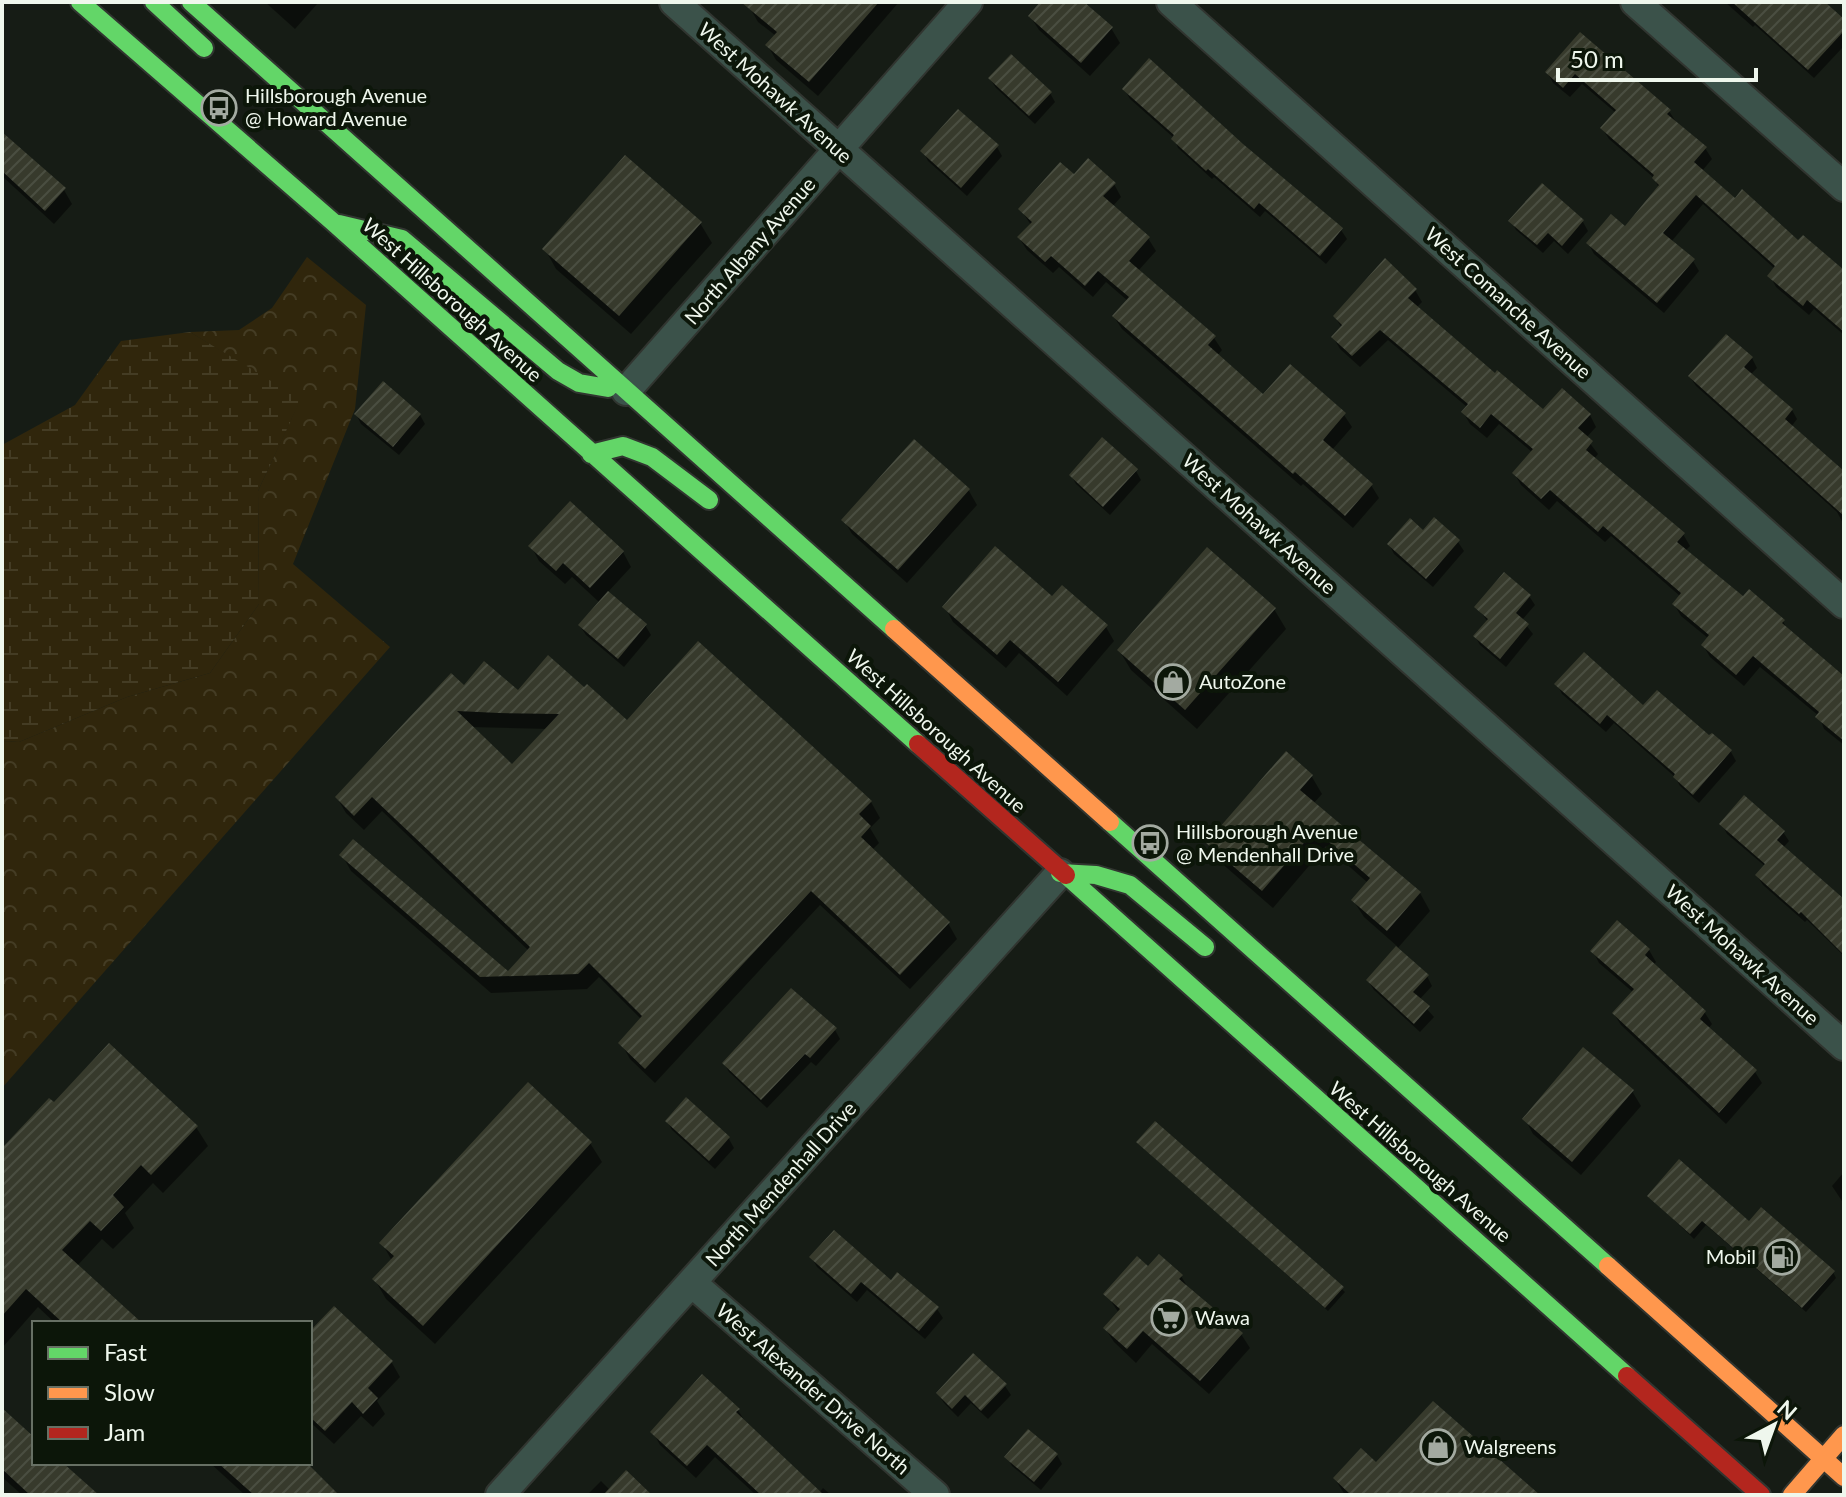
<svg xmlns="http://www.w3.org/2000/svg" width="1846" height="1497" viewBox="0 0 1846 1497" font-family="Lato,sans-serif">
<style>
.forest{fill:url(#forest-crowns)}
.wetland{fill:url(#wetland-marsh)}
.shadow{fill:#0007;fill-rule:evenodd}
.building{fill:url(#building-hatch);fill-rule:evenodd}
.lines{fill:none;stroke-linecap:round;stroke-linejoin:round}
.street-casing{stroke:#313530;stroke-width:32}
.fast-casing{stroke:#313530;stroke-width:22}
.slow-casing{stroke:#313530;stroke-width:22}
.jam-casing{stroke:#313530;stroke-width:22}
.street{stroke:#3b524a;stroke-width:28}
.fast{stroke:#63d668;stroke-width:18}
.slow{stroke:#ff974d;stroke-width:18}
.jam{stroke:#b3261e;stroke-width:18}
.labels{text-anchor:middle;stroke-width:8;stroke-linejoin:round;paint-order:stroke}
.street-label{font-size:20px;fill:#eff7ed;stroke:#0c1609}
.poi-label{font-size:20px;fill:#eff7ed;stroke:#0c1609;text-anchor:start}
</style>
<defs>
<pattern id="forest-crowns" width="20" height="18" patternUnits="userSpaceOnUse" patternTransform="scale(2)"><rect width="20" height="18" fill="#30260c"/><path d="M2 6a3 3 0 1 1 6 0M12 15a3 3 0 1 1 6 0" fill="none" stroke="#443c24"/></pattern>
<pattern id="wetland-marsh" width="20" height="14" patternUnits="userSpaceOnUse" patternTransform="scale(2)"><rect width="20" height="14" fill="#30260c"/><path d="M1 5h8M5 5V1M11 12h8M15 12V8" fill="none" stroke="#443c24"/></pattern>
<pattern id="building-hatch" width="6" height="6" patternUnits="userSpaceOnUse" patternTransform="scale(2)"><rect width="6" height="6" fill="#373a2c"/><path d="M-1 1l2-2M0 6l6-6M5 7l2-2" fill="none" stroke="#4a4e41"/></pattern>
</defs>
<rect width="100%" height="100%" fill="#161c15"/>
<path class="forest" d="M307,257L366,305L355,409L293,564L390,647L2,1088V741L19,742L127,697L210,673L259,604L258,491L300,400L190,332L239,330L272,308Z"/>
<path class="wetland" d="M190,332L301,399L258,491L259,604L210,673L127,697L19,742L2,741V445L75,405L121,341Z"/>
<path class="shadow" d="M265,2H318V3L295,29Z
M755,2H899L818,96L776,60L768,46L776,36L758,22L750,8Z
M1043,2H1081L1111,28L1120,43L1090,76L1039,30L1030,16Z
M1725,2H1822L1844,22V46L1814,78L1755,25L1753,27Z
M1580,34L1669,111L1676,122L1705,148L1712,159L1702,171L1735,200L1844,273V335L1814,309L1809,315L1776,287L1770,276L1775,269L1703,204L1671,242L1693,261L1699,271L1664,313L1594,254L1588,243L1625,229L1659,188L1654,178L1609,139L1602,128L1616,113L1582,84L1570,97L1553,83L1547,72Z
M990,79L1050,93L1055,102L1035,124L996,88Z
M1125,90L1242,146L1341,230L1347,239L1326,264L1265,211L1260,217L1214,177L1212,179L1178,148L1174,138L1130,99Z
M2,135L64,190L72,204L54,224L2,176Z
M997,147L1002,156L967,196L928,161L923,151Z
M1074,177L1114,184L1121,197L1112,207L1148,238L1156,251L1138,271L1214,338L1222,350L1217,356L1264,397L1344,415L1352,427L1332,450L1371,485L1379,498L1353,528L1303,484L1301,486L1122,329L1114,317L1128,301L1106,282L1093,297L1059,267L1053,273L1027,250L1019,238L1031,225L1021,210Z
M1511,221L1583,222L1588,231L1568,254L1554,241L1543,253L1516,230Z
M700,223L712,243L631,334L556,269L545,249Z
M1415,290L1422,302L1416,308L1495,375L1543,412L1590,415L1596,427L1586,438L1598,454L1594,459L1683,534L1690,546L1685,551L1743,599L1783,621L1788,631L1844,683V745L1824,729L1819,716L1760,667L1744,686L1710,657L1703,645L1709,639L1681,616L1674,604L1680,596L1611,536L1605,542L1557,501L1549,510L1521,485L1514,473L1533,453L1499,424L1487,438L1470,424L1463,412L1467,407L1388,340L1360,367L1340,349L1333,337L1342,328L1335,317Z
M1752,358L1757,368L1750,375L1792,410L1797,419L1791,427L1844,474V525L1837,512L1696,386L1690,377Z
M356,414L420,415L425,424L399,455L361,424Z
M914,442L969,491L977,505L907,583L852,534L844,520Z
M1136,471L1141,480L1110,515L1076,484L1071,475Z
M1458,542L1464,551L1433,587L1394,554L1389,544Z
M531,546L623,552L631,567L607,593L645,625L651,635L624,667L586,635L580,626L600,603L572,577L565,584L539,561Z
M1529,596L1535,605L1522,620L1533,634L1506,667L1480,645L1475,636L1488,622L1477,607Z
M1052,598L1106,627L1114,641L1067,696L1019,653L1006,668L953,622L945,607Z
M1274,609L1286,629L1197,729L1131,670L1119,650Z
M1557,684L1644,708L1710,738L1712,735L1731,752L1736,761L1699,803L1680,786L1675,777L1614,723L1606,732L1562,694Z
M464,688L518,693L627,722L871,802L880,818L870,828L879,843L872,850L948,923L957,939L910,989L820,905L655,1083L630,1059L621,1043L642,1020L599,977L587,989L491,993L351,871L342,855L508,974L529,951L382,811L364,830L346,813L337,798ZM470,727L548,729L512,767Z
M1286,754L1312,777L1322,794L1313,804L1420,893L1430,911L1397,949L1427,976L1432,986L1419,1000L1434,1017L1420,1032L1374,990L1368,981L1398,947L1364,917L1353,900L1368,883L1326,846L1273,908L1219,861L1209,844Z
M1722,824L1783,832L1789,841L1783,848L1844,902V956L1807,920L1805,922L1763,885L1757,876L1766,867L1727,834Z
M1649,950L1656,962L1653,965L1705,1013L1712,1024L1708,1029L1755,1072L1762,1083L1726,1124L1621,1025L1614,1014L1634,993L1599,963L1593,951Z
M835,1030L840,1039L816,1066L811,1062L767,1108L729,1072L724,1063Z
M1632,1091L1641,1106L1581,1175L1533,1134L1525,1119Z
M687,1100L729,1139L734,1148L715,1169L672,1130L667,1121Z
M54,1105L196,1127L208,1146L163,1193L153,1183L125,1213L134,1228L113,1249L102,1239L77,1266L139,1323H55L38,1307L2,1348V1151Z
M590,1143L602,1162L435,1344L386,1299L375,1280L392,1261L382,1243Z
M1141,1146L1342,1289L1345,1292L1328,1311Z
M1844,1172V1204L1832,1186Z
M1649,1196L1749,1224L1833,1272L1836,1278L1806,1312L1706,1225L1694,1239Z
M812,1258L891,1282L937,1309L943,1318L925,1339L867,1290L857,1302L817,1267Z
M1181,1276L1190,1291L1241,1334L1250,1348L1209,1394L1152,1344L1136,1363L1114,1342L1105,1328L1119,1313L1106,1294Z
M334,1309L392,1363L400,1377L377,1401L385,1414L373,1427L361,1416L334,1444L310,1422V1334Z
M1005,1386L1011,1395L988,1419L971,1403L958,1417L944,1403L938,1394Z
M738,1410L746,1423L819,1493L823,1488L831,1495H756L715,1457L696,1478L660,1445L653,1432Z
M2,1411L34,1439V1463H60L96,1495H22L2,1477Z
M1057,1455L1062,1464L1041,1490L1012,1466L1007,1457Z
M210,1463H304L335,1495H245Z
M1376,1465L1537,1495H1345L1335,1479Z
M601,1481L610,1490L649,1495H587Z"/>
<path class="building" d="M741,2H879L809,82L765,45L777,32Z
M1040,2H1084L1113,27L1081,63L1028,16Z
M1732,2H1825L1844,19V31L1808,70Z
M1580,32L1671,110L1667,114L1707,147L1694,162L1735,198L1742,189L1798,240L1803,235L1844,270V332L1807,300L1803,306L1767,276L1775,266L1696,195L1663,233L1695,259L1657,303L1586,243L1611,214L1625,226L1659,185L1652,178L1654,175L1600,128L1616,110L1575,74L1563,88L1545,72Z
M1011,54L1052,92L1029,116L988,78Z
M1149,58L1243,144L1343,228L1320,256L1259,203L1254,209L1208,169L1206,171L1171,139L1174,135L1122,89Z
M958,109L999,145L961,188L920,151Z
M2,132L66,188L45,211L2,171Z
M625,155L702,222L619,316L542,249Z
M1088,158L1116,183L1103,196L1150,237L1129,261L1216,336L1208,345L1263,394L1290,364L1346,413L1323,440L1373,484L1345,516L1295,472L1293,474L1112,316L1129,297L1098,271L1085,286L1051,256L1045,262L1017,237L1032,222L1018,209L1060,162L1074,174Z
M1542,183L1584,220L1562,246L1548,233L1537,245L1508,221Z
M1385,258L1417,289L1408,298L1495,373L1497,370L1543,409L1562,388L1591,414L1578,428L1593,441L1586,450L1685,533L1677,542L1743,596L1749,589L1785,620L1782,623L1844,676V741L1815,717L1819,712L1753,656L1736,675L1701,645L1709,635L1672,604L1681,593L1603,526L1598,532L1550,490L1541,499L1512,473L1533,449L1491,414L1480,428L1461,412L1468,404L1380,330L1352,356L1331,337L1342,325L1333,316Z
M1726,334L1753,357L1744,367L1793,409L1785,419L1844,471V516L1688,376Z
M383,381L421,414L393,447L354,414Z
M1102,437L1138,469L1103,507L1069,475Z
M914,439L970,489L898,570L841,520Z
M570,501L624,551L590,588L563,563L556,571L528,546Z
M1434,517L1460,540L1426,579L1387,544L1410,518L1423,530Z
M995,546L1052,596L1062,585L1108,625L1058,682L1010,640L997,655L942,607Z
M1207,547L1276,608L1185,710L1117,650Z
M1504,572L1531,595L1516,613L1529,624L1500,659L1473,636L1488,619L1474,607Z
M608,591L647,624L618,659L578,625Z
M698,641L872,801L859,814L871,826L861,837L950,922L900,975L811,891L645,1069L618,1043L642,1016L589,963L578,974L480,977L339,855L353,839L508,971L530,947L372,797L354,816L335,797L451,673L464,685L484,661L518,690L548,655L584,687L587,684L627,720ZM457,711L499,713L559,714L512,764Z
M1584,652L1643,705L1657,690L1709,735L1712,733L1732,750L1693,795L1673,777L1675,774L1607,715L1600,724L1554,684Z
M1286,751L1313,775L1300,790L1421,892L1387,931L1351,900L1370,878L1315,830L1262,891L1206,843Z
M1744,795L1785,831L1777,840L1844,899V955L1801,912L1799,914L1755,875L1765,864L1719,824Z
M1617,920L1650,949L1645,955L1706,1011L1700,1019L1757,1070L1719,1113L1612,1013L1634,989L1590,951Z
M1396,946L1429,975L1413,992L1430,1006L1414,1024L1366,980Z
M791,988L837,1028L810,1058L805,1054L761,1100L722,1063Z
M109,1043L198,1126L151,1175L141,1165L113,1195L124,1207L101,1231L90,1221L62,1250L142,1323H63L26,1289L2,1316V1148L49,1098L54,1102Z
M1583,1047L1634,1090L1572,1162L1522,1119Z
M528,1082L592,1142L423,1326L372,1279L394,1256L379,1243Z
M686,1097L730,1137L709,1161L665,1121Z
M1155,1121L1344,1287L1325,1308L1136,1142Z
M1679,1159L1749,1221L1761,1207L1835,1271L1802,1308L1702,1221L1690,1234L1647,1196Z
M834,1230L891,1280L897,1272L939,1307L919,1331L861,1282L851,1294L809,1257Z
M1159,1254L1183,1275L1179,1279L1243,1333L1200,1381L1143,1331L1127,1349L1103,1328L1120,1309L1103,1294L1137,1256L1148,1266Z
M334,1306L393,1361L368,1388L378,1398L363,1414L352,1402L325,1431L310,1417V1331Z
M973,1353L1007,1384L981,1411L965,1395L952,1409L936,1393Z
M702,1374L740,1409L736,1412L824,1495H761L707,1445L687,1466L650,1432Z
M1433,1401L1540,1495H1351L1333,1478L1361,1448L1376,1462Z
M2,1408L34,1437V1463H63L99,1495H30L2,1469Z
M1028,1429L1058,1454L1034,1482L1004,1457Z
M218,1463H307L339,1495H254Z
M626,1470L652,1495H603Z"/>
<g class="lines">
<defs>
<path id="street" d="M674,2L1844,1046
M1171,2L1844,604
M1635,2L1844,187
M626,391L968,2
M692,1283L935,1495
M500,1495L1060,873"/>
<path id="fast" d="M80,2L333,222L918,744
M154,2L204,48
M191,2L894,629
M339,224L402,239L558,371L579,383L608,388
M591,454L623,446L652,457L709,500
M1110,822L1608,1266
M1060,873L1096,875L1130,885L1205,947
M1066,875L1627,1376"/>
<path id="slow" d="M894,629L1110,822
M1608,1266L1844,1477
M1792,1495L1844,1435"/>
<path id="jam" d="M918,744L1066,875
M1627,1376L1761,1495"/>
</defs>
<use href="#street" class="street-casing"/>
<use href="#fast" class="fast-casing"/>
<use href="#slow" class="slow-casing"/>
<use href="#jam" class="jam-casing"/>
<use href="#street" class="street"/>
<use href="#fast" class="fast"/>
<use href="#slow" class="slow"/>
<use href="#jam" class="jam"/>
</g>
<defs>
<symbol id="bus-ring" viewBox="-11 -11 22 22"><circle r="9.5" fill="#0c1609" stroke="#a3aaa1" stroke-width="1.5"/><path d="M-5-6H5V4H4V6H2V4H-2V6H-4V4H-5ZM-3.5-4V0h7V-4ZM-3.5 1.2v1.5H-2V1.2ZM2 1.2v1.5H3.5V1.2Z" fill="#a3aaa1"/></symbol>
<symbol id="shop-ring" viewBox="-11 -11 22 22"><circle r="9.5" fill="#0c1609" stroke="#a3aaa1" stroke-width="1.5"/><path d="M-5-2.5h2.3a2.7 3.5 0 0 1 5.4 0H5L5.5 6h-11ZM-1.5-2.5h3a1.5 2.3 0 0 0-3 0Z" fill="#a3aaa1"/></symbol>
<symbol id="fuel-ring" viewBox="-11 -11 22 22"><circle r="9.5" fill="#0c1609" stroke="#a3aaa1" stroke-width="1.5"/><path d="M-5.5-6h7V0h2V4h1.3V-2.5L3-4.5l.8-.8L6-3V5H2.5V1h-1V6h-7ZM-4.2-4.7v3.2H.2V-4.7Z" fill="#a3aaa1"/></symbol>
<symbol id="supermarket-ring" viewBox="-11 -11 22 22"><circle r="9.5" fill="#0c1609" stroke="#a3aaa1" stroke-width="1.5"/><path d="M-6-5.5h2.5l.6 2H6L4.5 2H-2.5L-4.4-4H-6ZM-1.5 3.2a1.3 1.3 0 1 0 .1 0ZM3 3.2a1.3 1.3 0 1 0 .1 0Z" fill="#a3aaa1"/></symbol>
</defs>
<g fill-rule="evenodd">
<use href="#bus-ring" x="199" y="88" width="40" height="40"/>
<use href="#shop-ring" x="1153" y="662" width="40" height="40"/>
<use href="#bus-ring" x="1130" y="823" width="40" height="40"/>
<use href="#fuel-ring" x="1762" y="1237" width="40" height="40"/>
<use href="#supermarket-ring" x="1149" y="1298" width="40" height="40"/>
<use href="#shop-ring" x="1418" y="1427" width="40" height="40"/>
</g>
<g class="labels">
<g class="street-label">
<text transform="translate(775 93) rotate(42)" y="7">West Mohawk Avenue</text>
<text transform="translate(750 251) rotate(-49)" y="7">North Albany Avenue</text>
<text transform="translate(452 300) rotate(42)" y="7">West Hillsborough Avenue</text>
<text transform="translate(1508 303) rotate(42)" y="7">West Comanche Avenue</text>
<text transform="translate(1259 524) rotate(42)" y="7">West Mohawk Avenue</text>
<text transform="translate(936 731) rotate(42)" y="7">West Hillsborough Avenue</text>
<text transform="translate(1742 955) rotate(42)" y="7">West Mohawk Avenue</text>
<text transform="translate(1420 1162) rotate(41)" y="7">West Hillsborough Avenue</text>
<text transform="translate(781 1184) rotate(-48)" y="7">North Mendenhall Drive</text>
<text transform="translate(813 1389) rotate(41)" y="7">West Alexander Drive North</text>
</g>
<g class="poi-label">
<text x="245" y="103">Hillsborough Avenue<tspan x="245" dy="23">@ Howard Avenue</tspan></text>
<text x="1199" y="689">AutoZone</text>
<text x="1176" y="839">Hillsborough Avenue<tspan x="1176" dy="23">@ Mendenhall Drive</tspan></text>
<text x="1756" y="1264" text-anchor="end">Mobil</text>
<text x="1195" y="1325">Wawa</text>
<text x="1464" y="1454">Walgreens</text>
</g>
</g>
<rect width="1846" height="1497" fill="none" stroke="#eff7ed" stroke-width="8"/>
<rect x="32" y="1321" width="280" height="144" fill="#0c1609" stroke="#677064" stroke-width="2"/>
<rect x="48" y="1347" width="40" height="12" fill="#63d668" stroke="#677064" stroke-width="2"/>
<text x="104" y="1361" font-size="24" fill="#eff7ed">Fast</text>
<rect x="48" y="1387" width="40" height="12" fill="#ff974d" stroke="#677064" stroke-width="2"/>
<text x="104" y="1401" font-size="24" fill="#eff7ed">Slow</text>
<rect x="48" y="1427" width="40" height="12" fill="#b3261e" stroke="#677064" stroke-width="2"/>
<text x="104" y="1441" font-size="24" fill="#eff7ed">Jam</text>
<g transform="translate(1774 1425) rotate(41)" stroke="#0c1609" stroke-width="6" paint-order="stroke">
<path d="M0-6L14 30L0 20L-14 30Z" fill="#eff7ed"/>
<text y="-12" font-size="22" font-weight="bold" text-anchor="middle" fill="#eff7ed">N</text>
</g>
<path d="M1558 68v12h198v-12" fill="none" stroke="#eff7ed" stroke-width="4"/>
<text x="1570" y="68" font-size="24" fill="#eff7ed" stroke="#0c1609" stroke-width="6" paint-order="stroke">50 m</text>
</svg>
